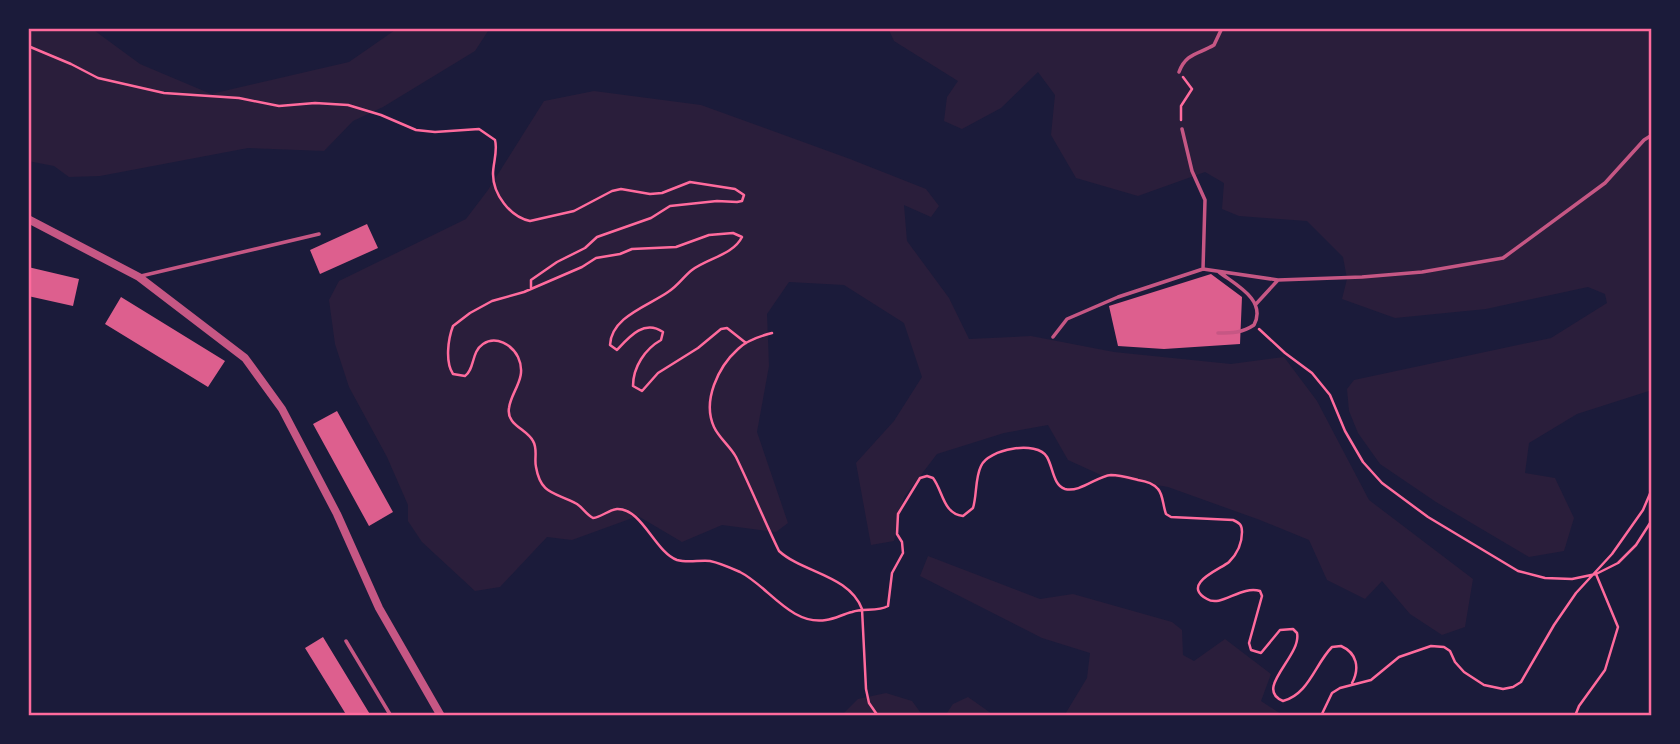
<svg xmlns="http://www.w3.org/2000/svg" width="1680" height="744" viewBox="0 0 1680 744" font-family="Inter,sans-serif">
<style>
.green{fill:#2a1e3b}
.building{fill:#dd5f8e}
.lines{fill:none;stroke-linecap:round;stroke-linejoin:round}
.path{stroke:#ff6b9d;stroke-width:2.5}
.service{stroke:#c65784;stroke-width:3.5}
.tertiary{stroke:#c65784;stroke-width:8}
.neatline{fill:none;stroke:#ff6b9d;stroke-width:2.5}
</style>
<rect width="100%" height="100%" fill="#1b1b3a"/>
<path class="green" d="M28,28H91L140,64L211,94L349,62L398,28H490L475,51L383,107L353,121L324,151L248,148L100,176L69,177L54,166L28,161Z
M888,28H1652V390L1577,414L1529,443L1525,473L1555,478L1574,518L1564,551L1529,557L1436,502L1380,464L1358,433L1349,411L1347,389L1354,380L1551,338L1607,303L1605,294L1588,287L1486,309L1395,318L1342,299L1347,279L1343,257L1307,221L1239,216L1222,209L1224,183L1205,172L1138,196L1076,178L1051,135L1055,95L1038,72L1001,108L962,129L944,121L947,97L958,81L894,41Z
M594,91L701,105L850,159L926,189L939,206L931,217L904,205L907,241L949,298L969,339L1031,336L1114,352L1231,364L1284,357L1317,401L1369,500L1473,579L1465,627L1442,635L1410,614L1382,581L1365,599L1327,580L1309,540L1260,520L1168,487L1101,475L1068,460L1048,425L1004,433L937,454L904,497L894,541L871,545L856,463L894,421L922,377L904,323L844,285L789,282L767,314L769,366L757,432L788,523L776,532L722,525L682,542L638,516L572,540L547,537L500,587L475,591L422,542L408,521V505L387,457L349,387L335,344L329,300L339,281L466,219L488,190L544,101Z
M928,556L1040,599L1073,594L1172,622L1182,630L1183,655L1194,661L1225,639L1271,674L1261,701L1284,716H1064L1087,678L1090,653L1042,638L920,576Z
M886,693L912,701L923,716H841L858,699Z
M968,697L995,716H945L953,704Z"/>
<path class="building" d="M367,224L378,248L320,274L310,250Z
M28,267L79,279L73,306L28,296Z
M1211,274L1242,297L1240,344L1164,349L1118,346L1109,306Z
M121,297L225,361L208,387L105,324Z
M337,411L393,512L369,526L313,424Z
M323,637L371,716H347L305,648Z"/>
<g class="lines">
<path class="path" d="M28,46L71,64L98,78L164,93L239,98L279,106L315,103L348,105L381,115L416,130L435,132L479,129L495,140C498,151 493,163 493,174C493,194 510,217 530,221L574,211L612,191L621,189L650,194L662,193L690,182L735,189L744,195L742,201L737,202L717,201L670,206L651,218L597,237L585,248L557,262L531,280V289
M1181,120V106L1192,89L1183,77
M1259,329L1285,353L1312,373L1330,395L1345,431L1363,462L1382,483L1428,517L1518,571L1545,578L1572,579L1596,574L1618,563L1636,545L1652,520
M772,333C760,336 747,340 738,349C718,367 702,401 714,427C719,438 730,446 736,457C751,488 764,520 779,551C803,573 849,575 862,609L866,689L869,703L878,716
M746,343L727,328L721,329L698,348L658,373L642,391L633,386C633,367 645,349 661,340L663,332C644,319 629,337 617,350L610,345C611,317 648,306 668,292C678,286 684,276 692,270C708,258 733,255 742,237L733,233L709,235L676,247L632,249L620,254L596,258L582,267L524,292L492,301L470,313L453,326C448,339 445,362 453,374L465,376C475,369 471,352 483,344C496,335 512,345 518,357C528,378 511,391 509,408C506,425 527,429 533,441C538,449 534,459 536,467C541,496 556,492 577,504C583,508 586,514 593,518C602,517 608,510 617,509C642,508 655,552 677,560C687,563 699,560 710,561C720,563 731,568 740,572C768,586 791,626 826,620C835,619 843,614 852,612C863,608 878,612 888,606L892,573L903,553L902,542L897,534L898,514L920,478L927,476L933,478C943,491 943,514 963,516L973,508C977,495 975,478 981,466C988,449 1037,440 1047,457C1053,467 1053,485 1065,489C1080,493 1097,476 1111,475C1120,475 1130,478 1138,480C1145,481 1153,483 1158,489C1163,494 1163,506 1166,514L1171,517L1233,520C1240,523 1242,525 1242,532C1242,544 1237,554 1229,562C1221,569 1180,584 1207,599C1221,608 1241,585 1260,591L1262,596L1249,643L1251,650L1261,653L1280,630L1293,629L1297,633C1302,656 1253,689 1283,701C1309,694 1315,664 1332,647L1341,646C1357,653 1360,668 1352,683
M1321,716L1332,693L1340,688L1371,680L1399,657L1431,646L1444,647L1450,651L1455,662L1464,672L1484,685L1503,689L1513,687L1521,682L1554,625L1576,593L1612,554L1643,510L1652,489
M1575,716L1579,706L1605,670L1618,627L1596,574"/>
<path class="service" d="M1179,72C1186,53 1199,54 1214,45L1222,28
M1182,129L1192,171L1205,200L1203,269
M141,276L319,234
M1256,304L1278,280
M1218,333C1232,333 1242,333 1254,325C1267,300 1236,285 1219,272
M1053,337L1067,319L1118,297L1203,269L1278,280L1362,277L1422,272L1503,258L1605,183L1644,140L1652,135
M346,641L391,716"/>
<path class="tertiary" d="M28,219L139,277L245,358L282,409L337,514L379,608L441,716"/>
</g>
<rect width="1680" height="744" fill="none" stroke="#1b1b3a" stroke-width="60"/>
<rect x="30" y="30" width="1620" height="684" class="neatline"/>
</svg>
